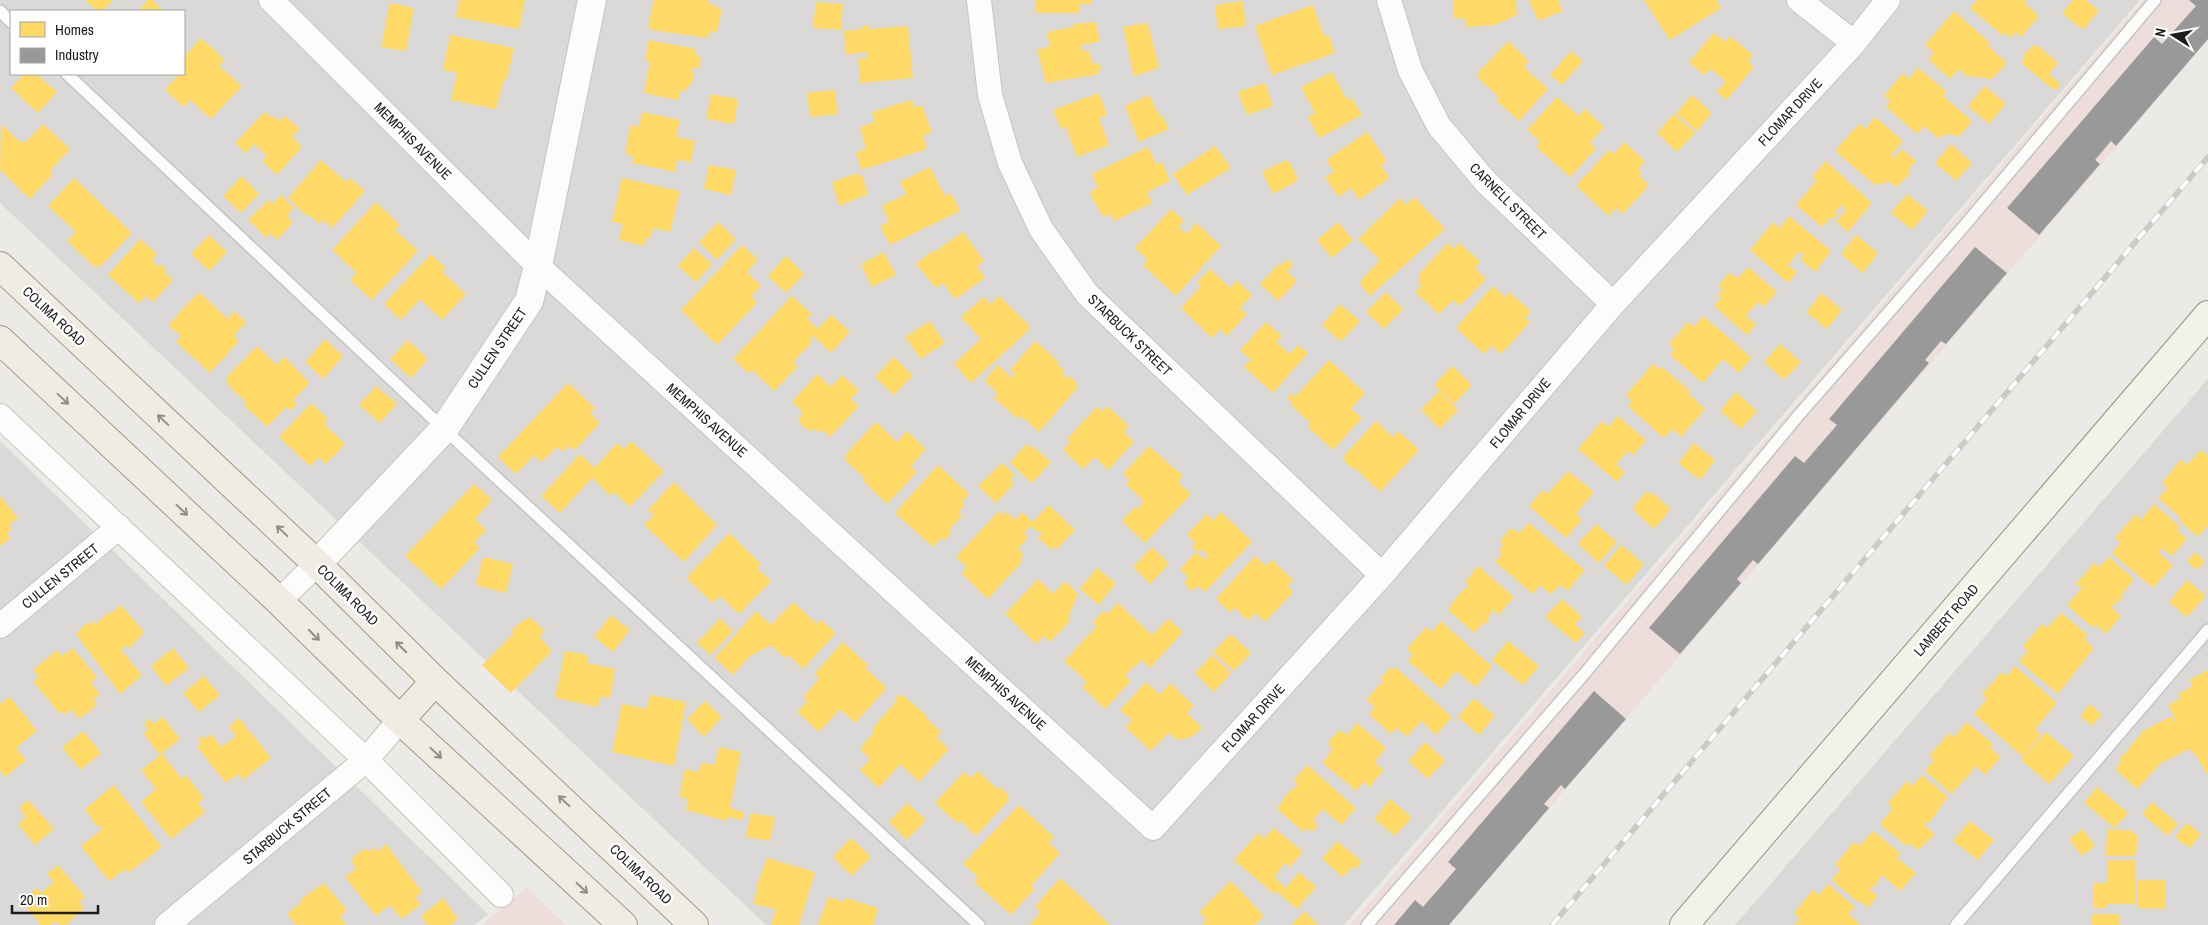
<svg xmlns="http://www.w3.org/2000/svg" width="2208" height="925" viewBox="0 0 2208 925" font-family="'Archivo Narrow',sans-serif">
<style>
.residential{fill:#dad9d7;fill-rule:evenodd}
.commercial{fill:#eddedb}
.homes{fill:#ffd966}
.industry{fill:#999}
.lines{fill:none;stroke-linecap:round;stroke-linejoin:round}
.service-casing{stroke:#c4c4c2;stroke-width:14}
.minor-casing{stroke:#c4c4c2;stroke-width:26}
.tertiary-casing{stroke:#c4c4c2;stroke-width:30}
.secondary-casing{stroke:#92957e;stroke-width:30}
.primary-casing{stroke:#a19883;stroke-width:30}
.service{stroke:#fcfcfb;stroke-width:11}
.minor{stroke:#fcfcfb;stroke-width:24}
.tertiary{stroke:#fcfcfb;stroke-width:28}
.secondary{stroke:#f2f2e9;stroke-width:28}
.primary{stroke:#f0ebe3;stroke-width:28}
.rail-casing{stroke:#cacac9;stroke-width:5.5}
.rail{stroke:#fff;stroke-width:4;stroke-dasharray:11;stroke-linecap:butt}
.oneway{stroke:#918e8a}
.labels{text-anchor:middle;stroke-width:5;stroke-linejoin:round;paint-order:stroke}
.street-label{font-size:14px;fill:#1d1d1d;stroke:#fff}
</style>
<rect width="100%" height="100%" fill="#ebeae6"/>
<path class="residential" d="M0,0H2140L1344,925H766L0,203ZM11,11H184V74H11Z
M2208,379V925H1735Z
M0,441L488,914L474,925H0Z"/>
<path class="commercial" d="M2143,0H2208V40L1449,925H1350Z
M527,888L566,925H482Z"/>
<path class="homes" d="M85,0H113L102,11H97Z
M148,0H152L164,11H138Z
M459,0H525L519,29L456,17Z
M654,0H709L708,3L722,9L717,32L710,31L709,38L651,30L648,26Z
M1036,0H1092V4H1079V13H1036Z
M1453,0H1516L1517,15L1495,25L1466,27V18L1454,19Z
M1529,0H1558L1563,11L1538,21Z
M1644,0H1716L1721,8L1670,40Z
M1977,0H2027L2024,3L2039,16L2021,37L2016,32L2011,38L2005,33L2003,36L1970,8Z
M2073,0H2086L2099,11L2083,30L2062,13Z
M1243,1L1246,26L1218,29L1215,5Z
M816,2L843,4L841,30L813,28Z
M390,3L414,8L406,51L381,47Z
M1313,5L1324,36L1329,35L1335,53L1272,75L1255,26Z
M1954,11L1990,43L1988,46L2007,63L1992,79L1967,76L1959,69L1950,79L1928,59L1934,53L1925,45Z
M1096,22L1100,42L1081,45L1082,51L1089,50L1092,63L1096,62L1097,65H1101L1102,69L1098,70L1099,74L1046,83L1037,50L1050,46L1047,32L1073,27V24Z
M1148,23L1159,68L1134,76L1123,27Z
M870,25V29L908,26L913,78L860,83L858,59L868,58L867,52L846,55L844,31L863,29L862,26Z
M1714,33L1725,42L1730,36L1753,55L1748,61L1754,67L1727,100L1716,92L1726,82L1711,69L1704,75L1689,62Z
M450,35L514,48L507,79H504L496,109L451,100L457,73L443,70Z
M201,38L225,60L219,66L242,86L211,119L190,100L184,107L165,90L179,74H184V57Z
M649,40L696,49L695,55L701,57L699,69L692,68V72H694L693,81L685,91H680L678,100L644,93L650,62L645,60Z
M1508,41L1529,61L1524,67L1548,89L1519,121L1496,100L1499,97L1477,77L1479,76L1477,74Z
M2033,45L2035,47L2037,45L2058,63L2049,74L2061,84L2055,91L2021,63L2025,58L2023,56Z
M1571,51L1583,61L1562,85L1550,75Z
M1918,68L1947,92L1943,96L1972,121L1960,136L1944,134L1939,139L1924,126L1917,134L1886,107L1890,101L1884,96L1903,73L1909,79Z
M1332,72L1347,100L1352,98L1362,115L1319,138L1308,117L1315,113L1301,87Z
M24,74H36L57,92L38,113L11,88Z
M1265,83L1273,106L1247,115L1238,92Z
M1985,86L2006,104L1989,124L1968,106Z
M835,90L838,114L810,117L807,93Z
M1099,93L1107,115L1099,118L1109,145L1077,157L1066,127L1061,129L1053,110Z
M711,94L738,99L734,124L706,119Z
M1149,95L1160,117L1162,115L1169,129L1139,142L1125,106Z
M1692,95L1712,113L1697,131L1676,113Z
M1557,97L1579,116L1585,109L1604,127L1590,143L1596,149L1570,177L1536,147L1540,142L1527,130Z
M912,100L914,107L922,105L932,133L923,135L927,149L861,170L856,152L866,149L860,127L875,122L872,112Z
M265,112L273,119L275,116L280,121L285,116L300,129L292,137L302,147L277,175L262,161L267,156L254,144L246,153L235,143Z
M642,112L680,120L676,137L695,141L691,162L677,160L675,172L632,163L634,156L626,154L627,142L630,127L632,125L639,127Z
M1674,114L1695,133L1677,152L1657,133Z
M1875,117L1903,141L1891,155L1894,158L1902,149L1916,161L1908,170L1911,172L1897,187L1890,182L1875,185L1835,151L1859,124L1865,129Z
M1,124L20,142H26L43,124L70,149L50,171L53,174L30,199L0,170Z
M1367,132L1387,161L1381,165L1389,178L1359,200L1351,188L1338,197L1325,177L1334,172L1326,160Z
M1624,142L1645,161L1638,169L1642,172L1639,176L1649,185L1623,214L1616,208L1609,216L1576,186L1609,150L1614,154Z
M1951,144L1972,163L1956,181L1935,163Z
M1215,146L1231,168L1187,195L1173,174Z
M1148,147L1156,164L1162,162L1170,181L1147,192L1152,203L1114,221L1110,214L1103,217L1090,194L1091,191L1098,188L1092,174Z
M321,160L346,182L350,178L365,191L332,228L323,220L319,224L310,215L308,217L288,198Z
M1286,160L1287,162L1289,161L1298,178L1296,179L1297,181L1273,194L1262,172Z
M1826,161L1872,203L1848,232L1836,222L1846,210L1841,205L1835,213L1838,215L1834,219L1831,217L1822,227L1796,205L1817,180L1812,177Z
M709,165L736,170L731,195L704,189Z
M930,167L945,196L951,193L960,211L890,245L880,226L889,222L882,206L906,194L900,182Z
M858,173L859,176L862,175L868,194L839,206L832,182Z
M242,176L259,194L241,213L223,196Z
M74,178L132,233L100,267L98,265L96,268L67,241L76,232L48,206Z
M622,178L680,191L670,232L653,228L651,238L646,237L644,246L619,240L623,224L612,222Z
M1907,194L1928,211L1912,230L1891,213Z
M281,195L294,208L287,216L293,223L277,240L271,233L267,238L248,220L268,200L272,204Z
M1414,197L1445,229L1370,296L1359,283L1380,260L1358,239L1400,198L1406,205Z
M376,202L400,225L395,230L418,251L372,300L350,280L357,273L332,250Z
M1171,209L1184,221L1178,227L1186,234L1196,223L1221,246L1176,296L1143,265L1148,260L1135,248Z
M1789,216L1831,251L1815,272L1800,259L1804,255L1799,251L1788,265L1797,272L1788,283L1750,250L1773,222L1780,228Z
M718,222L736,239L717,260L699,242Z
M1338,222L1353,240L1332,258L1317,240Z
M963,232L984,261L977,266L985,278L955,299L943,283L936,288L916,264L932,251L933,253Z
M209,235L227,252L210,271L191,254Z
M1856,235L1878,253L1863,273L1841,254Z
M140,239L157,254L152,261L159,267L161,264L166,269L164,272L173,280L153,302L146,296L139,303L108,275Z
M1448,243L1453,249L1459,243L1480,261L1475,269L1486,279L1460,306L1453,300L1439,314L1415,292L1422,285L1417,281L1421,277L1418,275Z
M742,245L758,260L747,272L761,286L751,296L757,303L717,345L681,310Z
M694,248L712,264L696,282L678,266Z
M884,252L896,275L872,287L861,264Z
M431,254L446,268L442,272L466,294L442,320L420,299L401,320L384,304Z
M786,256L804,274L786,293L768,276Z
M1287,259L1293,265L1287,272L1297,281L1278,301L1260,284L1279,264L1281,266Z
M1748,267L1777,292L1764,307L1758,302L1746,316L1756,324L1747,335L1714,306L1721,298L1718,295L1722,291L1719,285L1729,273L1738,278Z
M1210,269L1230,288L1237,280L1252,295L1240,308L1247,314L1227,336L1220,329L1212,338L1181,308L1201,286L1197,282Z
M1493,286L1505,297L1509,292L1531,311L1525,318L1530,322L1501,354L1492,346L1484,354L1456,328Z
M199,292L228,319L234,311L246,322L234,336L239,341L210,373L176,342L181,336L168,325Z
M1386,292L1403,309L1384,329L1366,312Z
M1822,293L1842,310L1827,329L1806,312Z
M792,296L812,314L807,319L818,329L831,315L850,332L831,353L813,336L810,339L812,342L793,362L798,366L774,391L752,370L748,373L733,359Z
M999,296L1028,324L1030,329L971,383L954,364L981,339L961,317L984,297L991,304Z
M1340,304L1360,321L1341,342L1322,325Z
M1703,316L1752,358L1739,373L1723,359L1703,383L1670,355L1675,349L1669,344L1688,322L1694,327Z
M930,321L945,343L921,359L905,337Z
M1266,322L1282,336L1276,342L1290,354L1298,345L1308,353L1273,393L1244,367L1251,360L1240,350Z
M325,339L343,356L323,379L305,362Z
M408,340L428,359L411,378L390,359Z
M1035,341L1059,362L1057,364L1065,371L1062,374L1067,378L1069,376L1077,383L1075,384L1078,387L1039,432L1021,416L1018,419L994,398L998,393L984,381L998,365L1012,378L1015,374L1010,370Z
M1780,344L1801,362L1784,380L1764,362Z
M257,346L277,365L284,357L310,383L293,400L297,404L290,411L286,407L267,427L244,405L246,402L226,383L228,380L226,378Z
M894,357L913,375L894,395L875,377Z
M1329,360L1365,393L1351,409L1362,418L1333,450L1308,427L1311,424L1291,405L1292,403L1287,398L1291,393L1295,397Z
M1653,364L1659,369L1662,367L1690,391L1688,393L1705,409L1681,437L1673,429L1665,437L1660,435L1628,406L1632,401L1626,395Z
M1452,366L1472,385L1454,404L1434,385Z
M817,374L831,387L842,375L859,390L851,399L859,406L830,437L823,430L820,433L815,429L809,431L798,421L803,412L792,402Z
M568,383L595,408L590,413L600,423L575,450L569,446L563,452L557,447L541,462L534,455L516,474L498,457Z
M376,386L397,404L380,423L359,405Z
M1439,391L1458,410L1440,429L1421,410Z
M1736,392L1757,411L1741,429L1720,411Z
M311,403L328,419L324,424L345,444L326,464L319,457L310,466L279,437Z
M1107,406L1129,426L1124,432L1134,442L1108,470L1095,457L1083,469L1063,450L1070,442L1067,439L1097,407L1102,412Z
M1618,416L1646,440L1634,455L1628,451L1616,464L1625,472L1617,482L1578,449L1602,421L1608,427Z
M1376,421L1393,437L1398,431L1419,450L1380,492L1355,468L1353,469L1344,461L1345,459L1343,457Z
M876,422L897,442L907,431L926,449L911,466L917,472L887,504L863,481L865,478L845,460L847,457L845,455Z
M631,441L664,471L630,507L614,492L611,496L592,478L560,513L541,496L580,454L595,468L617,443L624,449Z
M1694,443L1715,460L1700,480L1678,463Z
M1026,444L1031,448L1032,446L1051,462L1032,483L1010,463Z
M1149,446L1183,476L1178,482L1191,494L1145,543L1122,521L1135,507L1138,509L1144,501L1126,484L1130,480L1123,474Z
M2201,450L2208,456V525L2198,537L2179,520L2181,518L2158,498L2168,488L2162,483L2181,460L2187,465Z
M1002,463L1015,475L1010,480L1014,484L996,503L978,486Z
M938,465L969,494L962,502L965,505L958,512L962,516L949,530L952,533L944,541L941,538L933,547L895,513Z
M1568,471L1594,492L1576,514L1582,520L1566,538L1529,506L1543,490L1548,494Z
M674,482L717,525L684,562L644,525L654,515L648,510Z
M474,484L492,500L475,519L486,530L474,543L480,548L441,589L405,556Z
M1646,492L1648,494L1651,492L1671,509L1654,529L1634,511L1636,509L1633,507Z
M0,496L18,518L9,525L12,529L7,533L10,539L0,546Z
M2154,504L2180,527L2177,530L2187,539L2172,556L2162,548L2158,552L2173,565L2153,588L2112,553L2121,542L2115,538L2135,515L2141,520Z
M1049,505L1075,530L1057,549L1055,547L1052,550L1038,538L1042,534L1030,526L1024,533L1028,537L1018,549L1024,555L1020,560L1022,562L988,599L961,573L967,568L956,557L999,511L1003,515L1006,512L1015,520L1022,512L1033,522Z
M1221,512L1252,542L1205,592L1198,586L1192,591L1184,583L1189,578L1180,569L1196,552L1204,559L1208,555L1201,549L1198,552L1192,547L1196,543L1187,535L1207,514L1213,521Z
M1529,523L1585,570L1568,591L1561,585L1550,594L1540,585L1533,594L1495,562L1502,554L1499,551L1503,546L1500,541L1511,528L1519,533Z
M1596,524L1617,542L1599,563L1578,544Z
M729,533L761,564L757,568L771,581L739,614L720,596L713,603L686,578Z
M1621,545L1644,564L1627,585L1604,566Z
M1152,547L1169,564L1150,584L1133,567Z
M2195,552L2205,561L2197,570L2187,561Z
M1255,556L1266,566L1272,560L1293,580L1288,586L1293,592L1265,622L1255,613L1248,620L1235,608L1230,612L1216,599Z
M483,557L513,564L506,593L476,585Z
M2109,557L2134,579L2121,596L2123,598L2111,607L2121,616L2106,634L2096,625L2093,628L2067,605L2082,588L2076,584L2094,563L2099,567Z
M1478,566L1514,597L1499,615L1494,610L1487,618L1489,620L1486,624L1484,622L1474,633L1448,610L1458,595L1469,586L1465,582Z
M1097,568L1116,583L1099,605L1080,589Z
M1038,579L1053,594L1065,581L1078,594L1068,618L1071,620L1050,642L1044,636L1036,644L1005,614Z
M2187,580L2206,596L2187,617L2169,602Z
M1562,599L1582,617L1575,625L1585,633L1576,643L1545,617Z
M793,602L817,624L821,620L836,633L803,669L788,655L785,658L771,645L750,656L733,675L715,658L756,611L771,625Z
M1118,603L1152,635L1168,619L1183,632L1150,668L1142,660L1128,672L1125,675L1131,681L1105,709L1082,687L1087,682L1064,661L1097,626L1093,622L1103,611L1107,614Z
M121,605L144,632L130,648L127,645L121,650L142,675L120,694L76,634L86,623L87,625L93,621L96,625L100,619L102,621L101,619L109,612L110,614Z
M2061,613L2088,635L2084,639L2094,648L2058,694L2019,661L2028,651L2023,646L2042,624L2047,628Z
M611,615L630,630L613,652L594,637Z
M530,617L545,631L539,637L552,651L511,693L482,665L513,634L512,630L520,623Z
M720,618L733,631L711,655L697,643Z
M1441,621L1492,667L1476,687L1456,671L1441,689L1408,661L1413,655L1407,649L1426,627L1432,632Z
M1231,634L1251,653L1234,671L1213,652Z
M1508,641L1539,666L1523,685L1492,660Z
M843,642L868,665L865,668L886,687V689L855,723L840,709L819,732L797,712L808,701L803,697L820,678L814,674Z
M73,648L97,677L91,683L100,694L93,700L97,705L79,719L69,707L70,711L65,715L63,711L60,714L33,681L39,676L33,670L57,650L62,656Z
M173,648L189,668L166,686L151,666Z
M565,651L588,655L587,663L615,669L610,698L600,697L598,707L555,698Z
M1212,655L1231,673L1214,692L1195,673Z
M2015,666L2057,703L2035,729L2041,735L2023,757L1974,714L1987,699L1982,694L2002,672L2007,676Z
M1395,667L1452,717L1436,735L1421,721L1407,737L1397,728L1391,734L1369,714L1375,707L1366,700L1384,680L1381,678L1390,668L1392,670Z
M2208,670V776L2196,755L2189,749L2161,763L2137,789L2115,769L2121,762L2119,760L2143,731L2172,716L2175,722L2177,721L2168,705L2181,698L2178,694L2193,686L2189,680Z
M204,676L220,695L199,712L183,693Z
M1146,682L1160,695L1170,683L1194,706L1187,713L1202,728L1193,736L1181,740L1176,739L1168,733L1151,751L1125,727L1132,720L1120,710Z
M899,694L901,697L903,695L928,717L926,718L941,732L936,737L949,749L919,782L900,764L879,788L860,770L870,759L860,749L874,732L872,729L897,700L895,698Z
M650,695L686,702L674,766L612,752L622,704L647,709Z
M10,697L37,731L16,748L26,760L5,777L0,771V704Z
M1474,698L1495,716L1479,735L1458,717Z
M705,701L722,717L704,737L687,719Z
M2090,704L2102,715L2092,726L2080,716Z
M163,717L180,739L160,755L143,733L148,730L144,724L149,719L154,724Z
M239,718L271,758L243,780L238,774L226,783L197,747L201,743L198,739L202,736L205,739L211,734L222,747L236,736L229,727Z
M1967,722L1993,744L1990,748L2001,757L1985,775L1975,766L1967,779L1965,778L1952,794L1925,771L1934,760L1929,756L1949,733L1954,737Z
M1357,723L1386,748L1374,762L1384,770L1369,787L1364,782L1356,791L1323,763L1332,749L1328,742L1339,730L1347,735Z
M83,731L101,753L81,770L62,747Z
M2046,732L2074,756L2049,784L2021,760Z
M1425,742L1445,760L1428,779L1408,761Z
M719,747L741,752L730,808L744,812L742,820L728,817L727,821L686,810L688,799L679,797L685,769L699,772L701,763L715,765Z
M162,754L182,779L186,775L204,798L198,803L205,812L171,839L141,802L156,789L141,770Z
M1307,765L1356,808L1341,825L1323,809L1313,820L1318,825L1312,832L1307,828L1304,832L1277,809L1287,794L1298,785L1293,781Z
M978,771L997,789L999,787L1009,795L1007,798L1009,800L976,836L960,820L957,823L935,803L964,772L971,778Z
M1922,775L1948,797L1929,823L1927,821L1924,825L1935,834L1918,850L1909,843L1906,846L1880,824L1893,808L1888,803L1907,781L1913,786Z
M114,785L162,847L128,873L125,869L109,881L81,846L103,829L99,825L97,827L85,809Z
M2097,787L2128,813L2115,828L2084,803Z
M1390,799L1412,817L1395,836L1374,819Z
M28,800L54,829L35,845L18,824L26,817L19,808Z
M2152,802L2178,824L2168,836L2142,814Z
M907,803L926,820L907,840L889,822Z
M1019,805L1054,837L1049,843L1060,853L1031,886L1035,889L1011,915L974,882L978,877L963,864Z
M751,813L775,817L770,841L746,837Z
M1970,821L1994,840L1978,860L1953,841Z
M2187,823L2201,834L2190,848L2175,837Z
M1274,828L1303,852L1290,867L1285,863L1274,877L1286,888L1299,872L1316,887L1297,909L1276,891L1274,894L1234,860L1258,833L1264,839Z
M2083,829L2095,846L2082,856L2069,839Z
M2107,829L2134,831V834H2138L2136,856H2106Z
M1873,831L1900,853L1897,858L1916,873L1900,891L1882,875L1874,888L1872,886L1869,889L1878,896L1868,908L1860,901L1858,902L1832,880L1841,869L1835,865L1854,842L1860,846Z
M851,838L871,857L852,876L833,857Z
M1337,841L1359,859L1361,863L1355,870L1352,867L1343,877L1322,859Z
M386,844L422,892L415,898L421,904L402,919L390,905L376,916L345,877L357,868L351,862L353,860L352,858L364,849L369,851L374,848L377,852Z
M767,858L815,872L799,925H771L776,909L753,904L758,888H756Z
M2107,860H2136V904H2108V908H2094V883H2107Z
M58,865L85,897L79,902L84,908L66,925H60L56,921L51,925H41L21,901L37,888L41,893L54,882L47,874Z
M1060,878L1079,895L1110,925H1029L1041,912L1035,907Z
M2137,880H2166V909L2138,908Z
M1231,881L1264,916L1255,925H1202L1207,920L1199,912Z
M324,883L347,910L340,917L346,925H296L287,914L302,902L300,900Z
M1828,884L1855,907L1848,914L1861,925H1794L1800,918L1794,913L1813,890L1819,895Z
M828,897L844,902L846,898L878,908L873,925H818Z
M443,898L458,919L450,925H428L421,916Z
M1305,911L1318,925H1291Z
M2091,914H2119V925H2091Z"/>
<path class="industry" d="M2189,0H2208V39L2116,146L2111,141L2095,160L2100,164L2039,235L2007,208L2154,37L2162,44L2196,6Z
M1975,247L2007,273L1946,344L1941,341L1925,360L1929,363L1758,564L1753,560L1737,579L1741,583L1680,654L1649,628L1795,456L1804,463L1837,425L1829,419Z
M1594,691L1626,719L1565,789L1561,785L1544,804L1549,808L1449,925H1394L1415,900L1423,907L1456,869L1448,862Z"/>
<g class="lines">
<defs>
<path id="service" d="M0,11L11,22
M67,74L444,429L979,925
M1367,925L1585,673L1798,416L1965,225L2155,0
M1956,925L2208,630"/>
<path id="minor" d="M271,0L538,266L1153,828L1382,575L1613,304L1854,43L1888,0
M979,0L990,95L1010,163L1041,229L1087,294L1382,575
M1389,0L1410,70L1439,126L1485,181L1613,304
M1799,0L1854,43
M0,416L366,760L501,895
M279,601L317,564
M0,626L119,527
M167,925L366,760L400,720"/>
<path id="tertiary" d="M317,564L444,429L529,301L538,266L592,0"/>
<path id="secondary" d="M1684,925L2208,315"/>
<path id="primary" d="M0,266L317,564L435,681L694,925
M0,340L279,601L400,720L623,925
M400,720L435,681"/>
</defs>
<use href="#service" class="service-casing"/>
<use href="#minor" class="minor-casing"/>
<use href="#tertiary" class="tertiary-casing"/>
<use href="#secondary" class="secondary-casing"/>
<use href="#primary" class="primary-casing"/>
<use href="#service" class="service"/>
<use href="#minor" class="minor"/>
<use href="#tertiary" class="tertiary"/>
<use href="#secondary" class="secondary"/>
<use href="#primary" class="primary"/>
<defs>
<path id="rail" d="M1552,925L2208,157"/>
</defs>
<use href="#rail" class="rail-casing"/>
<use href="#rail" class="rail"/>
</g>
<defs><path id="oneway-shaft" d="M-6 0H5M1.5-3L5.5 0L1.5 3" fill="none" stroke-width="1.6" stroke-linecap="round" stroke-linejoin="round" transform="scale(1.25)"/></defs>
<g class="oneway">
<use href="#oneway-shaft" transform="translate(63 399) rotate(43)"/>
<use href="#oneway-shaft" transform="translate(163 420) rotate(-137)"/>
<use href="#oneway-shaft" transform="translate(182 510) rotate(43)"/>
<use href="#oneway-shaft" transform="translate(282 531) rotate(-137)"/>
<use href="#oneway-shaft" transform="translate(314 635) rotate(45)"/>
<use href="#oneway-shaft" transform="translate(401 647) rotate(-135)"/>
<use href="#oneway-shaft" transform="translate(436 753) rotate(43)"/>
<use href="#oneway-shaft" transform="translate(564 801) rotate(-137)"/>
<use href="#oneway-shaft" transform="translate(582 888) rotate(43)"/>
</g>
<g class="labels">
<g class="street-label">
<text transform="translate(1790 112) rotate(-47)" y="5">FLOMAR DRIVE</text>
<text transform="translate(413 141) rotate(45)" y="5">MEMPHIS AVENUE</text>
<text transform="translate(1508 201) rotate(45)" y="5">CARNELL STREET</text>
<text transform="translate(54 316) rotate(43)" y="5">COLIMA ROAD</text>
<text transform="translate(1130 335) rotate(44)" y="5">STARBUCK STREET</text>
<text transform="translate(497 348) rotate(-56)" y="5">CULLEN STREET</text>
<text transform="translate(1520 413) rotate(-50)" y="5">FLOMAR DRIVE</text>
<text transform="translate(707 420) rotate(42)" y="5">MEMPHIS AVENUE</text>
<text transform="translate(60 576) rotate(-39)" y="5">CULLEN STREET</text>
<text transform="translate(348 595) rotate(45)" y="5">COLIMA ROAD</text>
<text transform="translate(1946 620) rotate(-49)" y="5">LAMBERT ROAD</text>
<text transform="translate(1006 693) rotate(42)" y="5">MEMPHIS AVENUE</text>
<text transform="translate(1253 718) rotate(-48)" y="5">FLOMAR DRIVE</text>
<text transform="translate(287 826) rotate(-40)" y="5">STARBUCK STREET</text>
<text transform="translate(641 874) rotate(44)" y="5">COLIMA ROAD</text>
</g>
</g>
<rect x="10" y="10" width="175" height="65" fill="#ffffff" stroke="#a5a5a5"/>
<rect x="20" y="22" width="25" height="15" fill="#ffd966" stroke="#a5a5a5"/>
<text x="55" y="35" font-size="15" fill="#1d1d1d">Homes</text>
<rect x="20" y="48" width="25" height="15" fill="#999999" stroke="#a5a5a5"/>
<text x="55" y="60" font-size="15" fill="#1d1d1d">Industry</text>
<g transform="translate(2173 35) rotate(281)" stroke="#ffffff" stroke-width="4" paint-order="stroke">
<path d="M0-4L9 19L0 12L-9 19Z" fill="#1d1d1d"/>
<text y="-8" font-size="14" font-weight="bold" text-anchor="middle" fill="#1d1d1d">N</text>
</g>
<path d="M12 905v8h86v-8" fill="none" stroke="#1d1d1d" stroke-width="2.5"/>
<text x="20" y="905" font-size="15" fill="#1d1d1d" stroke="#ffffff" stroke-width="4" paint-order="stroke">20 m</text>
</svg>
